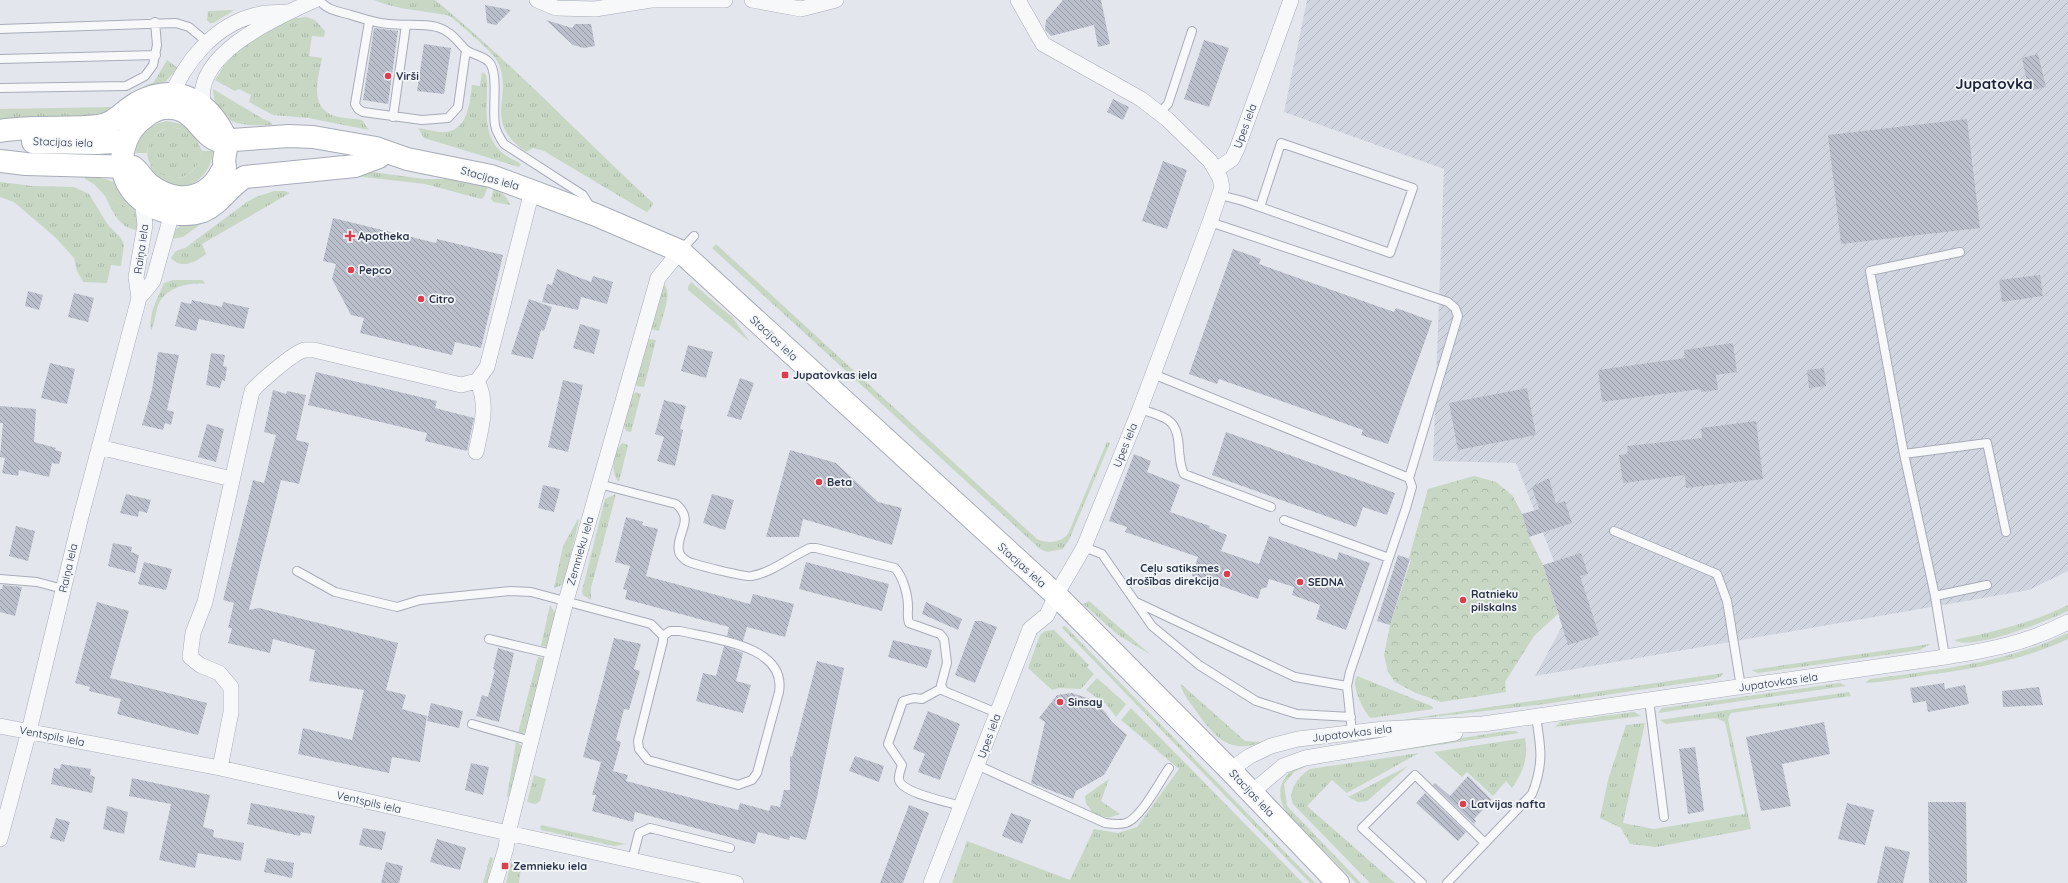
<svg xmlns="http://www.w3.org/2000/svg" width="2068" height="883" viewBox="0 0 2068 883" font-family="Quicksand,sans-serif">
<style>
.industrial{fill:url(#industrial-furrows)}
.grass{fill:url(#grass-tufts)}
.forest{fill:url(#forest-crowns)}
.garden{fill:#c7d7c3}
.building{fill:url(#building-back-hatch)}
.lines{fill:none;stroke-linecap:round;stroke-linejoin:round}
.service-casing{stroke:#a7acb8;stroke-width:10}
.minor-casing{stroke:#a7acb8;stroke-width:16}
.secondary-casing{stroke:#a7acb8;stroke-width:24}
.service{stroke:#f7f8fa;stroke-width:8}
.minor{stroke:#f7f8fa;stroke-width:15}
.secondary{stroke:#fff;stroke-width:22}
.poi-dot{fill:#dc3e4d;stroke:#f3f6f9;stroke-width:1.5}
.labels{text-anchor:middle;stroke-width:3.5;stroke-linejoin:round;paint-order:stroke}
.poi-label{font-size:11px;font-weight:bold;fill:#293247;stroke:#f3f6f9;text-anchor:start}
.street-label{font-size:11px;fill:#293247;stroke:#f3f6f9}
.district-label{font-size:15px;font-weight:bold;fill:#1b2338;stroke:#f3f6f9}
</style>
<defs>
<pattern id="industrial-furrows" width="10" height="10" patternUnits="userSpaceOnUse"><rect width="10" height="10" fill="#d1d5df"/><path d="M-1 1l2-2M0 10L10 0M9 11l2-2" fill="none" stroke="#b3b7c1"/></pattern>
<pattern id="grass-tufts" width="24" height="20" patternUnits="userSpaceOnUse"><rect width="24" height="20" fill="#c7d7c3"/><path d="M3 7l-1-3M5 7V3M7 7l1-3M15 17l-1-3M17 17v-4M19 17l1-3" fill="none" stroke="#abb9a9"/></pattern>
<pattern id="forest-crowns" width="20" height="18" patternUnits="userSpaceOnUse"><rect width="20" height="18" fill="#c7d7c3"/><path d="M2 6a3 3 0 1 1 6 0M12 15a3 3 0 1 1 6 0" fill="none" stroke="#abb9a9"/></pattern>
<pattern id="building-back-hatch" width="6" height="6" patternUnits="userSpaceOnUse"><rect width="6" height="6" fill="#babfcb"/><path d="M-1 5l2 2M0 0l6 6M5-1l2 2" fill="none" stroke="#979ca7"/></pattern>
</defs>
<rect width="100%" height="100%" fill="#e3e6ed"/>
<path class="industrial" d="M1307,0H2068V571L2029,590L1535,676L1572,608L1516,463L1433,461L1444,169L1284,112Z"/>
<path class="grass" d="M374,0H435C512,63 580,136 653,203L651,208L647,212L636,206L544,151L533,148L526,152C479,119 517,95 496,59C491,51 460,24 451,17C447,14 439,14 434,13C414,10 393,8 374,0Z
M232,10L233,11L213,23H210L207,20L208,11Z
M306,17L315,20L325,31L324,37L312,36L309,56L322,58C319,75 310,102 328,113C337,119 352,118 362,120L369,130L309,118L273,115L249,102L251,95L239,89L235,91L215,80L223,67L240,47L288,19Z
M167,60L178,68L165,82L109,115L0,124V109L113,107L130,93L154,82Z
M482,72L486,75L487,81C488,105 481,131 500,151C505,156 515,160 521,164L519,167L424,138L418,128C427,129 438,133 446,132C468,130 470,101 472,85L480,86Z
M213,89L263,119L271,122L272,125C243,126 215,126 213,89Z
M168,128H175L192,131L202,151C193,198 137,176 149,144C152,136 160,131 168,128Z
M372,172L424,179H461L488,186L484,197L481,199L425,184L355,176L354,173Z
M0,182L33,186L74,187L89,194L108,225L121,238L124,245L121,266L111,265L107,283L83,282L77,271L74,258L56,238L14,202L0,197Z
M494,188C501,192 508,197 510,205L494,202L491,199Z
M274,191H284L290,193L202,244L206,254C196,262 181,270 171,258L176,251L185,248L247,202L256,197Z
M105,196L135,211L138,222L136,230C118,227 112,210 105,196Z
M716,244L1037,539C1048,544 1060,543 1068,534L1107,442L1110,443L1069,540L1063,549L1047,552L1040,549L712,248Z
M173,280H203L205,284C190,282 169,287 160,301C155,310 156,321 151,331C148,314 158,298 164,283Z
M691,282L732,317L750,342L688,290V287Z
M663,284C674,290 661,320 659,331L651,329V325Z
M648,339L656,340L644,387L637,386L635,382Z
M636,392L641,394L631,432L626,431L624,426L631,396Z
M622,443L628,445L619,482C610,473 613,452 622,443Z
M616,494L591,588V600L583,595L582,591L605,499Z
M578,519L579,520L565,579L562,585L554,588L563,546Z
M1089,601L1151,655L1117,634L1083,604Z
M550,605L556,614L549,647L541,646Z
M2068,605V611C2048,620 1973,652 1954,640C1993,632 2032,623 2068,605Z
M1064,626L1066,627L1315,883H1310L1275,847L1064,630L1062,628Z
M1054,630L1089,665L1087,667L1094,674L1081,689L1059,688L1052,690L1028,668L1040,635L1045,631Z
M2068,633V639C2023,660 1975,669 1926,675C1906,678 1886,682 1865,683L1870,679C1938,670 2005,663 2068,633Z
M1930,644L1920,650L1758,673L1751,670Z
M538,657L543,658L544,661L527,729L523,734L518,733Z
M1724,673L1720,677L1714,679L1545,704L1381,723Z
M1357,676L1424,703L1432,706L1433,709L1371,718C1365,715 1354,690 1355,682C1355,680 1356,678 1357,676Z
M1097,678L1126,704L1116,717L1106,704L1086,690Z
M1840,683L1846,686L1658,713L1662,708Z
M1181,684L1245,741L1262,742C1229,755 1214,736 1196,711C1190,702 1182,694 1181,684Z
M1849,692L1851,696L1731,713L1728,719L1751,829L1656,847L1630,844L1621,828L1600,818L1608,780L1626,725L1645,723L1623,823L1654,829L1745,814L1725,722L1716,718L1666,724L1660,720Z
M1131,708L1303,883H952L967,841L1070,880L1094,829L1118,833L1137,827L1179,769L1121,720Z
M1634,712L1641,716L1555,727L1560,722Z
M1506,731H1516L1519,733L1311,764L1294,772L1284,784L1287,806L1361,883H1356L1288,814C1272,793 1282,771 1306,763Z
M1525,738C1529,757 1523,773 1512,788L1506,781L1493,796L1467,772L1462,777L1434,752Z
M516,742L521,745V751L509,797H507Z
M1419,753L1347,793L1332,780L1307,806L1395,883H1370L1293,804C1287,790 1299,776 1310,769Z
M1408,766L1367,801L1358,802L1348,797Z
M534,775L546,779L540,801L536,804L527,802Z
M1109,779L1101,801L1120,814L1108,818L1093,813L1086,803L1085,796Z
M543,825L546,826L626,844L614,846L541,830L540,826Z
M490,857L493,858L487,883H483Z
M511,862L520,865L521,867L519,883H506Z"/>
<path class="forest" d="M1474,476L1496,482L1513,496L1522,514L1529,537L1543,565L1558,614L1534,636L1505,682L1506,692L1441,702L1416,693L1395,682L1388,672L1384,655L1390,625L1411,560L1409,558L1428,489Z"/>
<path class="garden" d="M167,121L181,124L192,131C187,132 182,129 177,128C161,126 148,138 147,153H136C137,135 150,124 167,121Z
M202,151H213C210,187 169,201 150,167V165C170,186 196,182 202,151Z
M85,176C113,178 125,184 135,211L105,196L94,184L85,179Z
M251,187L183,237L170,239L175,230L182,224L241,188Z"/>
<path class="building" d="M1063,0H1101L1110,44L1098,47L1094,25L1051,36L1045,30L1046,20Z
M485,5L511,10L496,25L487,23Z
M546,20L572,28L575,24H591L595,46L584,48L573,45Z
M374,28L398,31L388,104L363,100Z
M1204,40L1229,48L1209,107L1184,99Z
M424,44L451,48L444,94L417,91Z
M2038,54L2046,87L2029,91L2022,58Z
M1113,99L1129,107L1123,120L1107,112Z
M1967,119L1980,228L1841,244L1828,135Z
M1163,161L1187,170L1167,229L1142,221Z
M333,218L436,243L437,239L503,255L481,348L455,342L452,355L360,333L364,318L351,315L332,279L336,264L323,261Z
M1233,249L1261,259L1259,264L1394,312L1396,308L1432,321L1388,444L1361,435L1363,430L1219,379L1217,384L1189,374Z
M557,269L591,282L593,276L613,282L607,304L581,297L578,310L542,302L547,284L552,285Z
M2040,275L2043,296L2002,302L1999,280Z
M28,291L43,295L39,310L25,306Z
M74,293L94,298L88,322L68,317Z
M529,299L552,307L544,331L541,330L533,359L511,354Z
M192,300L222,307L223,302L249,308L244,329L199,319L196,331L175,326L181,302L191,304Z
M580,324L600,330L594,354L573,348Z
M1733,343L1737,372L1716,375L1718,390L1701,392V389L1602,402L1598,370L1685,358L1684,350Z
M688,345L713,352L706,378L681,371Z
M158,352L179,355L167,410L174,412L171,425L165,423L163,430L142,425L152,390Z
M211,353L225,355L223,366L227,367L225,381L222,380L220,388L206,385Z
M50,363L75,369L67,404L41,398Z
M1824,368L1826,386L1809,388L1807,370Z
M316,372L437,401L435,408L474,418L467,451L425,441L427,433L308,405Z
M740,378L754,383L741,420L727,416Z
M563,380L583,385L568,452L548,447Z
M1527,388L1536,435L1458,450L1449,403Z
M273,390L286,394L287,391L306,395L296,440L309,443L299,484L281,480L249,610L259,608L398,643L386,690L406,695L402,709L427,716L420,762L392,757L389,773L298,754L303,728L352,740L364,690L309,681L315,650L273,639L270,653L228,643L232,628H228L234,603L223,600L253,480L264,483L276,435L264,432Z
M664,400L686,406L680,429L683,430L675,466L657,461L664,437L655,434Z
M0,406L36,409L34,442L56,448L55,450L62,452L59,464L52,463L49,477L19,470L18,476L2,473L5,458L0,457L3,423H0Z
M1756,421L1763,479L1686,488L1685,475L1623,483L1619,455L1628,454L1627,446L1702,438L1701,428Z
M207,424L224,429L216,462L198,457Z
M1226,432L1395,493L1387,515L1363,507L1356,527L1212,475Z
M790,450L836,463L878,502L902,508L892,545L803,519L799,537H766Z
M1134,454L1151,461L1147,472L1180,485L1170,512L1210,526L1209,528L1227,535L1221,551L1259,564L1269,536L1337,560L1339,552L1370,563L1346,630L1316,619L1320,605L1292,595L1294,587L1269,579L1267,587L1261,589L1258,599L1192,576L1198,557L1125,532L1127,527L1109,521Z
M1549,478L1556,504L1565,501L1572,523L1529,537L1522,514L1539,509L1532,487Z
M543,485L560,489L554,512L538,508Z
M126,494L151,500L147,513L139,511L138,517L120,513Z
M712,494L734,500L725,530L703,523Z
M626,517L643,522L642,525L658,529L646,576L750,604L753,594L794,604L785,637L747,627L743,641L727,636L729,627L625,599L627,590L623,589L630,566L615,562Z
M16,526L35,531L28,561L9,556Z
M113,543L132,547L131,552L139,555L135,573L108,566Z
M1581,553L1588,574L1580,576L1599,635L1568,645L1543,565Z
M1398,555L1410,559L1390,625L1377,621Z
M144,562L172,569L166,590L138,584Z
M806,562L889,584L882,611L799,589Z
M3,585L22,587L15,616L0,612V589H2Z
M97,602L129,611L110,678L207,703L198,735L117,714L121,699L89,691L90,687L75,683Z
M926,602L962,619L958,630L922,614Z
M975,621H981L997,627L975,683L955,675Z
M614,638L641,644L634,669L640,671L629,710L624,709L616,740L621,742L613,771L628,775L626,781L738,810L740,803L769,811L771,805L780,807L784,790H790V756L792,757L817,661L844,668L817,797L806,840L790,836L789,840L758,832L755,844L635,812L633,822L592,811L596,795H592L601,762L583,757Z
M893,640L932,650L927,668L888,657Z
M724,646L743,653L736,681L751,685L743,713L696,701L703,673L716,676Z
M498,648L514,653L499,722L476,716L482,695L488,697L495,670L493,669Z
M1944,683L1945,689L1965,685L1969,704L1928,712L1926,701L1913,703L1910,688Z
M2039,687L2043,705L2003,707L2002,691Z
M1072,693L1093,700L1106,713L1112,722L1127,735L1104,775L1076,791L1073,799L1031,783L1045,722L1039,718L1057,695Z
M431,703L463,711L459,728L427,721Z
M928,711L960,724L940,780L918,772L925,754L913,749Z
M1824,722L1830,754L1782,764L1791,806L1761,811L1746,737Z
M1695,747L1704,811L1688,814L1679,749Z
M855,756L884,766L879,782L849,771Z
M471,763L489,767L483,795L465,790Z
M61,764L91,769L90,775L95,777L92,793L51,784L54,768L60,769Z
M1468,776L1492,800L1474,819L1476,821L1474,824L1433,785L1435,783L1450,796Z
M132,778L210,795L203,827L214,830L213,837L244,843L241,861L198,853L195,868L159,860L171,804L129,796Z
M1425,793L1466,832L1458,841L1416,803Z
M1928,802H1966L1967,883H1929Z
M251,803L315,816L311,834L301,832L300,836L247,824Z
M1847,803L1874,810L1865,845L1838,839Z
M909,805L929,813L903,883H880Z
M107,806L128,812L124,834L103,829Z
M1011,813L1031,820L1022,844L1002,836Z
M56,818L70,822L64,842L50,838Z
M363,828L386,832L382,850L359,845Z
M437,839L466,848L460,870L430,862Z
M1885,846L1910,852L1903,883H1877Z
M267,858L294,863L292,878L264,872Z
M386,862L403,866L399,883H381Z"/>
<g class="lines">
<defs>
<path id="service" d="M319,0C328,11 338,11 351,15C364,19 375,23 389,24C405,26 421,23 437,27C451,31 456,40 465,49C471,55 481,54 489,62C499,73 492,109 495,125C496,132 500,138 504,144L583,195L591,208
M369,22L355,104L358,109L363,112L422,120L448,118L458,107L466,50
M0,29L176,23L189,27L207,42
M0,59L156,55
M0,88L126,86L145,76L153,65L157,45L155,22
M1159,113L1168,104L1192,31
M393,117L406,25
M1220,195L1243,201L1390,253L1413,188L1281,143L1260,207
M1210,222L1448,302L1455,308L1458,316L1409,478
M681,250L694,236
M1153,374L1409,478L1412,487L1406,508L1350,672L1347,686L1352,732
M1140,409C1167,418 1178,418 1179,450C1180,459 1180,466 1184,474L1271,507
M1904,454L1987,443L2006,532
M599,484L676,504C696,521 675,533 679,552C680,556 684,559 687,561C692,564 747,578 752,576C773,572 790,557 810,548H816L895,568C903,577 908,595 908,607C908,614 907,617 909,623L940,634L944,639L947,663L941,685L944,691L997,713
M1284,520L1389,558
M1614,531L1717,574L1727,601L1741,687
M1084,547L1102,554L1152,626L1199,665L1256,701L1297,714L1351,717
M297,571L335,592L397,607L420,600L511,591L531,592L651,624L663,636V641L638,741L639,749L648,760L738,785L752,780L757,773L779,692C787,645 712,639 680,631H670L663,636
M0,579L37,582L63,589
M1935,596L1987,585
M1136,602L1295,677L1347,686
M489,639L552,654
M1945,657L1935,596L1904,454L1870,271L1960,252
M942,688L922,699L914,698L903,701L888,744L902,765C901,769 898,775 899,780C902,793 948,802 961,806
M1649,700L1664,817
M472,724L531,741
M979,766L1105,823C1112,824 1119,825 1126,823C1141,818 1160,781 1169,768
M632,860L639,833L650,828L730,848
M1422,883L1362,828L1415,775L1484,842
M1447,883L1532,794C1544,764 1541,747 1536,717"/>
<path id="minor" d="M537,0L556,8L595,9L651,0H725
M752,0L801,9L836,0
M168,103C184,62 215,23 260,14C269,12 279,13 288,12
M204,107C189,55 278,17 315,0
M1216,170L1232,159L1237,149L1291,0
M139,298L153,281L172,213L178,205
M99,447L232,479
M476,452C481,428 489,404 477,381
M0,726L220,768L508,833L736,883
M220,768L231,712V687L219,673L200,665L190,657L193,633L205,602L252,391C261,381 292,354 304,350C307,350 311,350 314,350L461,385L477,381L487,367L532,191
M1230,770L1250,756L1271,746L1298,739L1384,729L1483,724L1945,657C1990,650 2027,643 2068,622
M1251,793L1283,766L1305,758L1455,733
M0,839L29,731L81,516L139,298L136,277L145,225L142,199
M495,883L506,848L508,833L566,601L658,278L680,251
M931,883L1030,629L1047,615L1056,595L1084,547L1140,409L1210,222L1222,187L1220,178L1210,161L1167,119L1141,99L1043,44L1018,0"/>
<path id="secondary" d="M0,131C33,125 66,130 98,126C115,124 123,111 137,103C178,81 210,102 227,141
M33,142L98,143L125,141
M379,157L355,166L245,177C229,186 220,204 203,211C179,219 146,210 131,189C115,167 122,132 145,117C150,113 158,109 164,108C195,105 198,134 219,141L289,136L313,137L376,148L407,159L491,176L596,215L680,251L1056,595L1230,770L1338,883
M0,161L26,164L133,167C140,172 143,180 150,185C168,199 192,203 210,187C217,182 220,173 225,167L224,161L227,141"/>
</defs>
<use href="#service" class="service-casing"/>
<use href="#minor" class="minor-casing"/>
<use href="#secondary" class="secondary-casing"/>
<use href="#service" class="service"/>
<use href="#minor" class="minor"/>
<use href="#secondary" class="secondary"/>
</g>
<g class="poi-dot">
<circle cx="388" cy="76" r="4"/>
<path d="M348 230h4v4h4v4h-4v4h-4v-4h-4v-4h4z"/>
<circle cx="351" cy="270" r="4"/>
<circle cx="421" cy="299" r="4"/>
<rect x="781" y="371" width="8" height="8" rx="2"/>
<circle cx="819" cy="482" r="4"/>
<circle cx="1227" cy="574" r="4"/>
<circle cx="1300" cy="582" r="4"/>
<circle cx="1463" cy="600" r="4"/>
<circle cx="1060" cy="702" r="4"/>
<circle cx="1463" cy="804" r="4"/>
<rect x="501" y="862" width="8" height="8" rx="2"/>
</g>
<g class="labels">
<g class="poi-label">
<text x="396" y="80">Virši</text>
<text x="358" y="240">Apotheka</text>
<text x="359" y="274">Pepco</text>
<text x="429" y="303">Citro</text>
<text x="793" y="379">Jupatovkas iela</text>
<text x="827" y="486">Beta</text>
<text x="1219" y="572" text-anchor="end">Ceļu satiksmes<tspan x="1219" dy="13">drošības direkcija</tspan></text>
<text x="1308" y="586">SEDNA</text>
<text x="1471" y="598">Ratnieku<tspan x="1471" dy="13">pilskalns</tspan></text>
<text x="1068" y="706">Sinsay</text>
<text x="1471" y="808">Latvijas nafta</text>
<text x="513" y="870">Zemnieku iela</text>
</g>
<g class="street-label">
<text transform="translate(1245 126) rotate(-70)" y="4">Upes iela</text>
<text transform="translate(63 142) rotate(2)" y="4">Stacijas iela</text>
<text transform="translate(490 178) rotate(16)" y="4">Stacijas iela</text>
<text transform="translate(141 249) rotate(-82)" y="4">Raiņa iela</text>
<text transform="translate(774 338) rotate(43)" y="4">Stacijas iela</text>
<text transform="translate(1125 445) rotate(-68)" y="4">Upes iela</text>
<text transform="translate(580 551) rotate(-74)" y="4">Zemnieku iela</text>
<text transform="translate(1022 565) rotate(42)" y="4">Stacijas iela</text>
<text transform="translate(68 568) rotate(-77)" y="4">Raiņa iela</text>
<text transform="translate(1778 682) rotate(-8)" y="4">Jupatovkas iela</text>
<text transform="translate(1352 733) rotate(-7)" y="4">Jupatovkas iela</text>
<text transform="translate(52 736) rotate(11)" y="4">Ventspils iela</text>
<text transform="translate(989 736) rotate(-70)" y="4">Upes iela</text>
<text transform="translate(1252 793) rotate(47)" y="4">Stacijas iela</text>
<text transform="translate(369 802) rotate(13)" y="4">Ventspils iela</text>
</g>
<g class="district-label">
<text x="1994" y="89">Jupatovka</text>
</g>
</g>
</svg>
